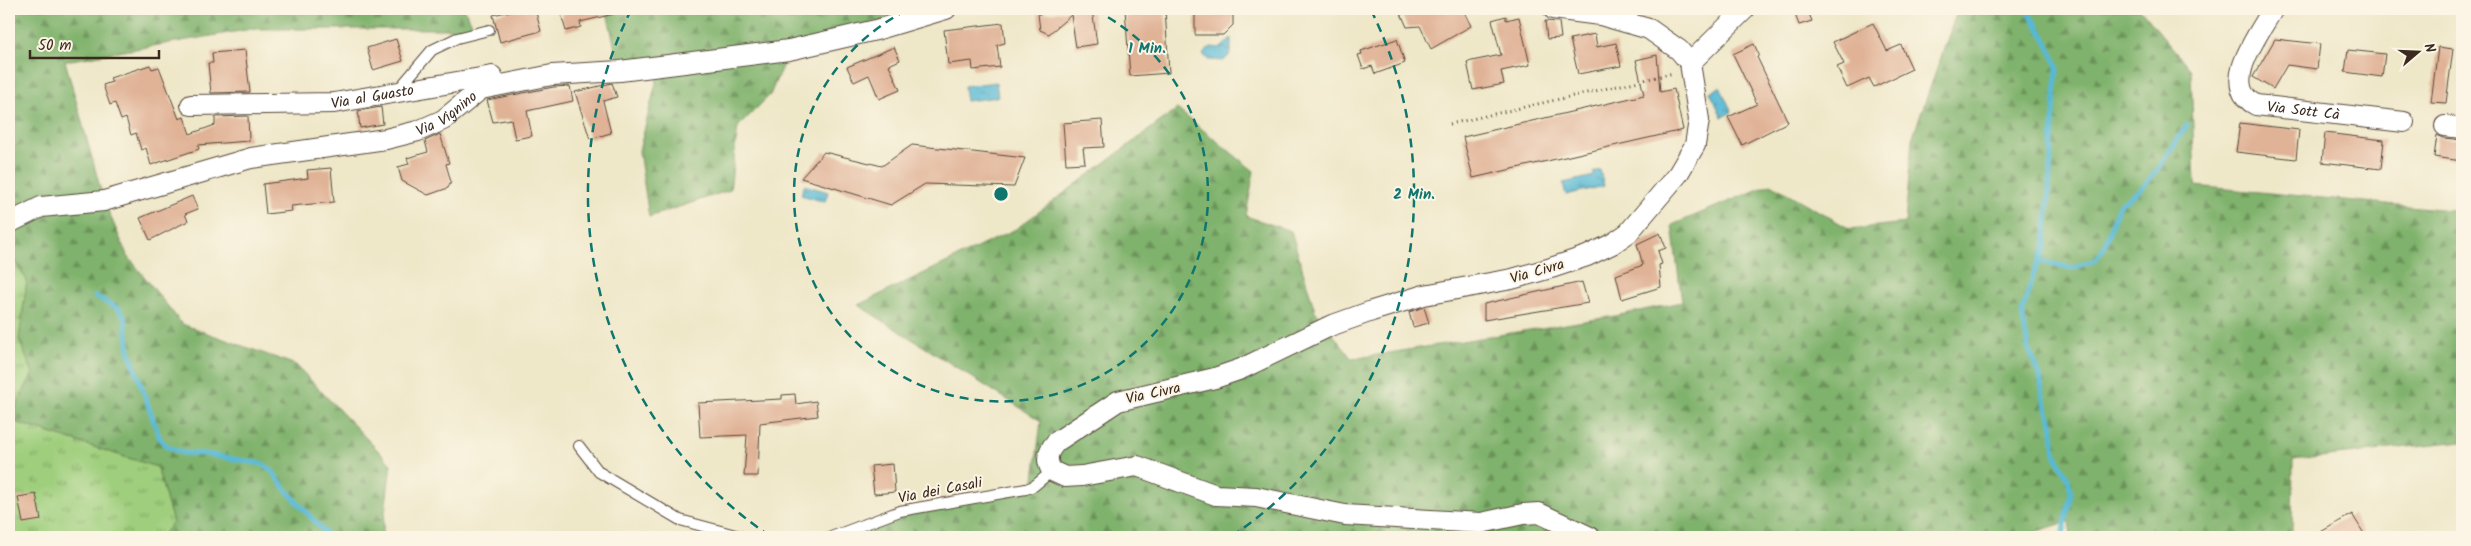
<svg xmlns="http://www.w3.org/2000/svg" width="2471" height="546" viewBox="0 0 2471 546" font-family="Kalam,sans-serif">
<style>
.grass{fill:url(#grass-tufts);stroke:#6d7c4e}
.forest{fill:url(#forest-firs);stroke:#5d6e45}
.water{fill:url(#water-ripples);stroke:#48727a}
.lines{fill:none;stroke-linecap:round;stroke-linejoin:round}
.stream{stroke:#56b9d5;stroke-width:5}
.building{fill:#e0b296}
.service-casing{stroke:#564638;stroke-width:12}
.minor-casing{stroke:#564638;stroke-width:22}
.path{stroke:#564638;stroke-width:3;stroke-dasharray:1 4;stroke-linecap:butt}
.service{stroke:#fff;stroke-width:10}
.minor{stroke:#fff;stroke-width:20}
.ring{fill:none;stroke:#0f766e;stroke-width:2.5;stroke-dasharray:9 6}
.labels{text-anchor:middle;stroke-width:4;stroke-linejoin:round;paint-order:stroke}
.street-label{font-size:15px;fill:#3b2a1e;stroke:#fcf5e5}
.centre{fill:#0f766e;stroke:#fcf5e5;stroke-width:2.5}
.ring-label{font-size:15px;text-anchor:middle;font-weight:bold;fill:#0f766e;stroke:#fcf5e5;stroke-width:4;stroke-linejoin:round;paint-order:stroke}
</style>
<defs>
<pattern id="grass-tufts" width="24" height="20" patternUnits="userSpaceOnUse" patternTransform="scale(1.25)"><rect width="24" height="20" fill="#9fcf7d"/><path d="M3 7l-1-3M5 7V3M7 7l1-3M15 17l-1-3M17 17v-4M19 17l1-3" fill="none" stroke="#83a866"/></pattern>
<pattern id="forest-firs" width="22" height="20" patternUnits="userSpaceOnUse" patternTransform="scale(1.25)"><rect width="22" height="20" fill="#7fb26c"/><path d="M5 1l3.5 6h-7zM16 11l3.5 6h-7z" fill="#699158"/></pattern>
<pattern id="water-ripples" width="26" height="14" patternUnits="userSpaceOnUse" patternTransform="scale(1.25)"><rect width="26" height="14" fill="#56b9d5"/><path d="M2 4q2-2 4 0t4 0M15 11q2-2 4 0t4 0" fill="none" stroke="#4897ac"/></pattern>
</defs>
<rect width="100%" height="100%" fill="#fcf5e5"/>
<filter id="ink" filterUnits="userSpaceOnUse"><feTurbulence type="fractalNoise" baseFrequency=".02" numOctaves="2"/><feDisplacementMap in="SourceGraphic" scale="10" xChannelSelector="R" yChannelSelector="G"/><feConvolveMatrix kernelMatrix="1 2 1 2 8 2 1 2 1" color-interpolation-filters="sRGB"/></filter>
<filter id="wash" filterUnits="userSpaceOnUse"><feTurbulence type="fractalNoise" baseFrequency=".0096" numOctaves="4" result="noise"/><feDisplacementMap in="SourceGraphic" scale="20" xChannelSelector="R" yChannelSelector="G"/><feGaussianBlur stdDeviation="1.12" result="paint"/><feColorMatrix in="noise" values="0 0 0 0 0 0 0 0 0 0 0 0 0 0 0 0 0 1.4 0 .05"/><feComposite in="paint" operator="in"/></filter>
<g filter="url(#wash)">
<rect width="100%" height="100%" fill="#eee7c8"/>
<path class="grass" d="M9,253L27,280L19,340L33,373L9,420L157,467L173,522L161,537H9Z"/>
<path class="forest" d="M9,9H464L475,29H252L65,61L104,201L127,255L182,324L296,365L391,464L382,537H161L173,522L157,467L9,420L33,373L19,340L27,280L9,253Z
M604,9H946L789,50L770,95L738,127L730,190L649,217L639,151L660,67L620,71L607,12Z
M1958,9H2140L2191,70L2195,186L2462,211V441L2293,460L2292,537H2071L2069,521L2020,537H831L900,511L1033,487L1041,421L858,305L1016,229L1177,109L1254,171L1246,216L1291,231L1315,311L1352,359L1615,316L1682,302L1672,225L1771,184L1850,229L1905,223L1912,139Z"/>
<path class="water" d="M1231,38V53L1224,61L1208,60L1203,54L1211,47L1221,48Z
M996,82L998,97L966,101L964,86Z
M1720,87L1732,112L1722,117L1710,92Z
M1600,170L1604,186L1566,195L1563,183L1594,176V172Z
M804,185L828,192L825,202L801,195Z"/>
<g class="lines">
<path class="stream" d="M2024,9C2040,25 2049,45 2057,67L2045,248L2034,273L2022,313L2028,347L2040,376L2043,397L2052,423L2055,454L2068,479L2071,492L2063,537
M9,172L12,174
M2040,261L2072,268L2095,260L2103,250L2119,204C2150,189 2168,153 2187,125
M95,296L119,309L125,318L129,351L160,439L167,446L183,453L205,454L263,464L272,471L288,492L329,537"/>
</g>
<g id="blocks">
<path class="building" d="M519,9H535L541,31L500,42L493,15Z
M571,9H614V14L580,22L581,27L566,31L561,14L572,11Z
M1083,9H1092L1097,44L1076,47L1071,15L1049,34L1040,30L1038,14Z
M1125,9H1165L1169,73L1130,76Z
M1195,9H1233V25L1223,35H1195Z
M1399,9H1463L1471,26L1431,49L1420,26L1407,27Z
M1793,9H1807L1812,21L1799,25Z
M1506,16V20L1519,17L1530,65L1501,71L1504,84L1473,90L1467,62L1501,55L1492,20Z
M1545,21L1559,22L1561,38L1547,39Z
M1003,23L1005,43L997,45L1000,67L973,70L972,61L948,64L944,30Z
M1873,23L1887,51L1901,45L1912,69L1874,87L1869,78L1847,88L1837,67L1844,64L1833,42Z
M1595,34L1597,47L1616,43L1621,66L1578,74L1570,39Z
M396,39L403,61L373,70L367,48Z
M1397,39L1405,63L1375,74L1372,66L1363,69L1358,55L1362,54L1361,51Z
M2275,39L2320,44L2317,69L2287,65L2273,89L2253,77Z
M1754,44L1759,55L1757,57L1788,122L1742,145L1728,117L1757,104L1733,54Z
M894,47L900,60L889,65L900,90L879,99L869,75L854,82L847,67Z
M2438,47L2453,49L2446,103L2431,102Z
M245,50L250,92L211,93L208,63H213L212,53Z
M2348,50L2385,54L2382,77L2345,72Z
M1657,55L1660,92L1674,89L1683,130L1473,178L1463,137L1644,95L1636,60Z
M150,65L152,69L159,67L179,119L184,117L190,134L215,125V117L248,116L249,141L198,145L199,149L151,165L146,148L141,150L136,133L131,135L126,118L121,120L115,103L110,105L103,85L112,82L110,78Z
M612,83L617,97L603,101L611,133L590,139L575,92Z
M570,86L573,101L527,111L532,136L515,139L511,119L493,122L487,100L554,87Z
M381,107L383,124L360,128L358,111Z
M1102,120L1104,147L1083,148L1085,163L1066,164L1063,123Z
M2240,123L2299,130L2296,159L2236,152Z
M2325,133L2384,140L2381,169L2322,162Z
M440,134L449,163L446,164L451,182L448,188L428,195L402,181L398,167L409,164L407,158L428,152L425,141Z
M2437,135L2444,138L2462,140V161L2434,157Z
M912,145L1025,158L1014,187L925,184L891,205L801,178L824,152L882,166Z
M331,168L334,202L291,206L292,211L266,214L263,184L308,178L307,170Z
M192,196L198,209L185,214L188,221L150,240L140,218Z
M1660,233L1666,248L1658,251L1662,264L1659,265L1661,287L1622,299L1616,275L1643,265L1637,244Z
M1582,282L1588,303L1484,320V304Z
M1424,307L1429,323L1413,327L1409,312Z
M795,394L796,404L816,401L818,416L760,423L758,476H744L747,435L700,437L698,403L782,399V395Z
M893,464L895,492L874,494L871,466Z
M36,494L41,520L23,523L18,497Z
M2352,514L2366,537H2312Z"/>
</g>
</g>
<g filter="url(#ink)">
<use href="#blocks" fill-opacity="0" stroke="#564638" stroke-width="1"/>
<g class="lines">
<defs>
<path id="service" d="M398,90L432,50L457,38L489,30
M579,446L599,472L680,520L743,537
M831,537L900,511L1026,489L1034,486L1052,471"/>
<g id="minor">
<path d="M1553,9L1600,15L1649,29L1679,50L1690,63L1699,120L1695,145L1678,174L1628,233L1612,244L1587,256L1551,268L1512,279L1424,295L1372,311L1330,326L1241,369L1215,378L1118,401L1056,442C1047,452 1045,460 1052,471L1065,477L1082,476L1137,466L1216,495L1256,497L1345,515L1481,523L1523,514L1539,513L1590,537"/>
<path id="s1" d="M2273,9C2259,34 2218,86 2256,105L2404,122"/>
<path d="M1690,63L1745,9"/>
<path id="s2" d="M191,105L334,103L492,76"/>
<path d="M2445,126L2462,128"/>
<path id="s3" d="M9,223L41,207L104,201L251,158L386,139L418,131L443,120L481,89L552,75L620,71L789,50L876,30L946,9"/>
</g>
</defs>
<use href="#service" class="service-casing"/>
<use href="#minor" class="minor-casing"/>
<path class="path" d="M1450,124L1674,73"/>
<use href="#service" class="service"/>
<use href="#minor" class="minor"/>
</g>
</g>
<g class="ring">
<path d="M1095 10A207 207 0 1 1 907 10"/>
<path d="M770 536A413 413 0 0 1 631 10M1371 10A413 413 0 0 1 1232 536"/>
</g>
<g class="labels">
<g class="street-label">
<text dy="5" stroke="none"><textPath href="#s2" startOffset="182">Via al Guasto</textPath></text>
<text dy="5" stroke="none"><textPath href="#s1" startOffset="158">Via Sott Cà</textPath></text>
<text dy="5" stroke="none"><textPath href="#s3" startOffset="455">Via Vignino</textPath></text>
<text transform="translate(1537 271) rotate(-16)" y="5">Via Civra</text>
<text transform="translate(1153 393) rotate(-12)" y="5">Via Civra</text>
<text transform="translate(940 490) rotate(-11)" y="5">Via dei Casali</text>
</g>
</g>
<circle cx="1001" cy="194" r="8" class="centre"/>
<g class="ring-label">
<text x="1147" y="53">1 Min.</text>
<text x="1414" y="199">2 Min.</text>
</g>
<rect width="2471" height="546" fill="none" stroke="#fcf5e5" stroke-width="30"/>
<g transform="translate(2418 52) rotate(71)" stroke="#fcf5e5" stroke-width="4" paint-order="stroke">
<path d="M0-4L9 19L0 12L-9 19Z" fill="#3b2a1e"/>
<text y="-8" font-size="14" font-weight="bold" text-anchor="middle" fill="#3b2a1e">N</text>
</g>
<path d="M30 50v8h129v-8" fill="none" stroke="#3b2a1e" stroke-width="2.5"/>
<text x="38" y="50" font-size="15" fill="#3b2a1e" stroke="#fcf5e5" stroke-width="4" paint-order="stroke">50 m</text>
</svg>
